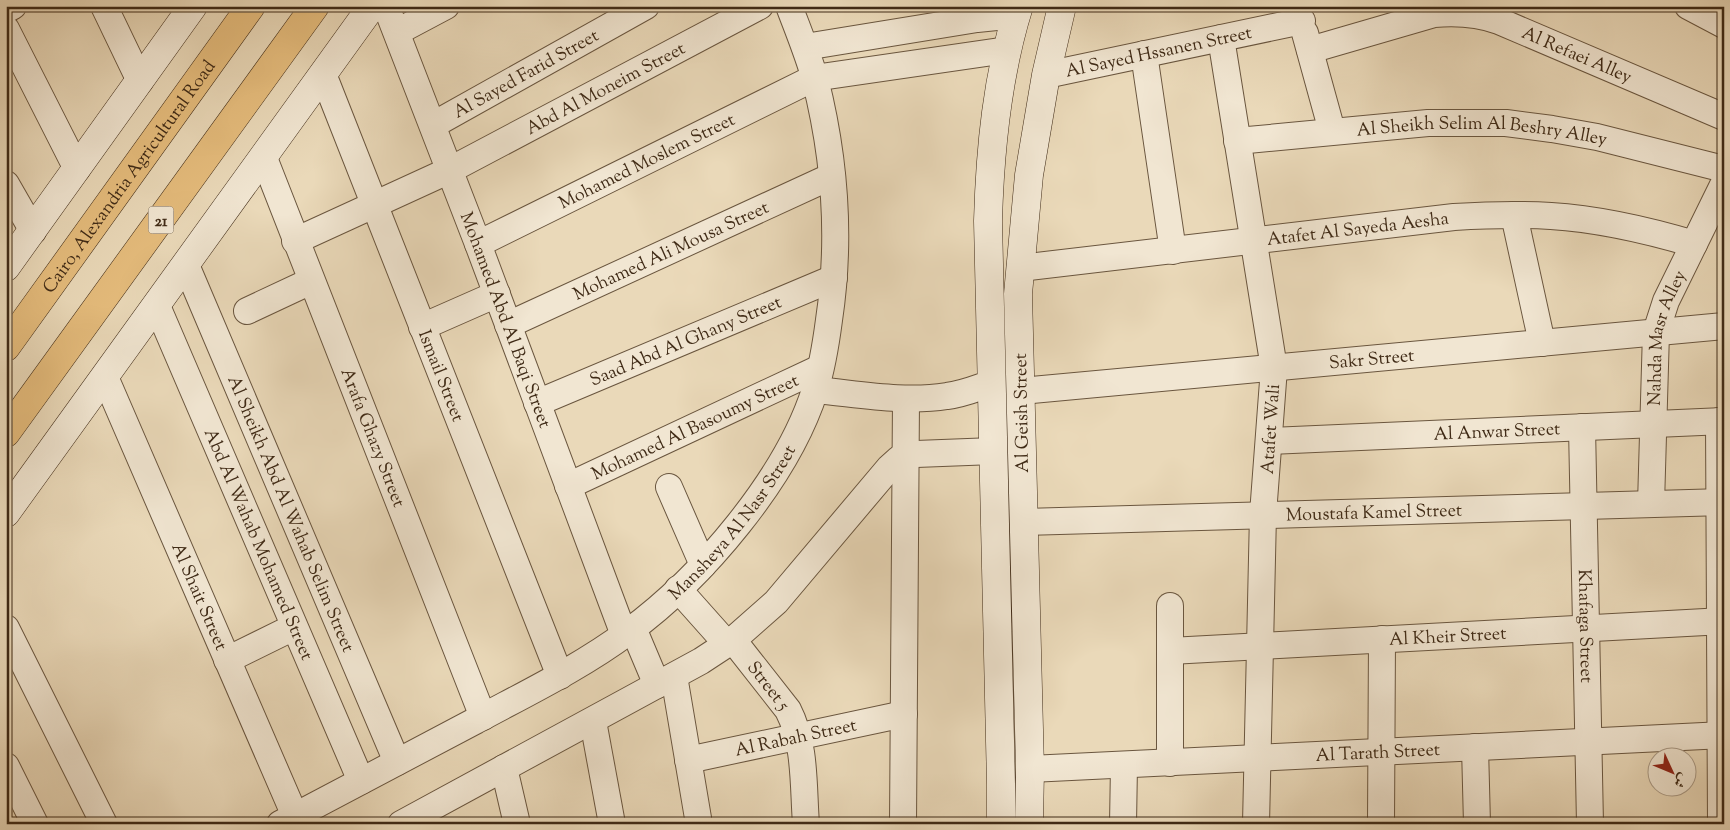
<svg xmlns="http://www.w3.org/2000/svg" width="1730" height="830" viewBox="0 0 1730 830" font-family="'Sorts Mill Goudy',Amiri,serif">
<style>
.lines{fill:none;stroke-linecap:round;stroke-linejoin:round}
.street-casing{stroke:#6a563f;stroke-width:28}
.secondary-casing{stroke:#3f2a16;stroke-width:29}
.highway-casing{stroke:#3f2a16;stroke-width:29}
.street{stroke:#f1e6d2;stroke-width:26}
.secondary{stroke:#f1e6d2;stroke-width:28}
.highway{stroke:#e5bc7c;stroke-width:28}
.labels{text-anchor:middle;stroke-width:4.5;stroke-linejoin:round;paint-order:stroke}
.shield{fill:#f1e6d2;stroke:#74624e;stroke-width:1}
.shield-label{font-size:16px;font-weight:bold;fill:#3f2a16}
.street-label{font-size:18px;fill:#3f2a16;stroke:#f1e6d2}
</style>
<rect width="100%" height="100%" fill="#ead9b9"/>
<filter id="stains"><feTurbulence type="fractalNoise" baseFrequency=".004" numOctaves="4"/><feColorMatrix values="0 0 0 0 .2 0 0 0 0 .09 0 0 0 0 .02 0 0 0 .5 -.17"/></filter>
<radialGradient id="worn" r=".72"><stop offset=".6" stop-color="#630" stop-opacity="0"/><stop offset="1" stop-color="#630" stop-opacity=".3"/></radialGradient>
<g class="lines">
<defs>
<g id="street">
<path d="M104,6L140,81"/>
<path id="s1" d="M386,6L478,244L624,635"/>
<path d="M1688,6L1724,25"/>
<path d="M6,10L13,6"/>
<path d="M6,29L77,169"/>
<path d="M397,32L446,6"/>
<path d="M1305,33L1332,131"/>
<path d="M1221,38L1274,368L1263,514L1256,824"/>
<path d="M805,47L977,19L1016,15"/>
<path id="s2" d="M1310,50L1434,14C1457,12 1477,13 1499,21L1724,117"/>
<path d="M1144,54L1173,251"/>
<path id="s3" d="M323,74L560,676"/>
<path id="s4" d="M1046,75L1302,21"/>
<path id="s5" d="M433,125L646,6"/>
<path id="s6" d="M1237,141L1428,123H1506L1552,129L1597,137L1724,169"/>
<path id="s7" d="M264,158L483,717"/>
<path d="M6,184L33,231"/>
<path d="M1514,215L1542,343"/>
<path id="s8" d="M295,241L450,170L760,6"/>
<path id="s9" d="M478,244L814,78L1007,50"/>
<path id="s10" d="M186,265L397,762"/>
<path id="s11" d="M1020,268L1454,217C1487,215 1518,214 1551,216C1599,219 1647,230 1694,244"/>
<path id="s12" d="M157,306L361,781"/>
<path d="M247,311L311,281"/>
<path id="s13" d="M508,325L832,176"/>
<path d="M422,327L497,294"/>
<path id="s14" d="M105,377L295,816"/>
<path d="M815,390C859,394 904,403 947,396C963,394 977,388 992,383"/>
<path id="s15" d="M1021,391L1724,326"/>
<path id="s16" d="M537,403L834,278"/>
<path d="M1719,421L1721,824"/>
<path id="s17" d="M1582,427L1590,824"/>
<path id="s18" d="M1269,441L1724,421"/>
<path id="s19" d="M568,486L820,368"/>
<path d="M669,487L703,565"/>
<path id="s20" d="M1651,504L1656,332L1666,301L1724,183"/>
<path id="s21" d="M1024,522L1724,502"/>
<path d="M678,589L727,644"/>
<path d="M1170,606V763"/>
<path d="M6,628L104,824"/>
<path d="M633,628L657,685"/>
<path id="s22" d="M733,640L788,710C806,745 803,785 806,824"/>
<path id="s23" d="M1170,651L1724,621"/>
<path d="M227,660L294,627"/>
<path d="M674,676L699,824"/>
<path d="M593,721L612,824"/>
<path d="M1475,747L1477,824"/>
<path id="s24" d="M688,760L904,714"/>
<path d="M6,766L35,824"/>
<path d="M504,768L517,824"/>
<path id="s25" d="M1030,769L1724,735"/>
<path id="s26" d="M280,824C345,789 410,755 475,721C527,693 581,667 628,632C702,578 787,478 815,390C822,368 826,343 829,320C841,240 835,158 815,79C808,54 798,30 789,6"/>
<path d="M401,824L701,661L733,640L776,602L889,468L899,459L916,454L994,451"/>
<path d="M903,824L906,399"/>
<path d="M1123,824L1124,765"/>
<path d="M1381,824L1382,639"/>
</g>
<path id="secondary" d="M6,267L193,6
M6,513L372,6
M1001,824V784L988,221C990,149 997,76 1019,6
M1029,824L1030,769L1018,294L1029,175L1046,75L1062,6"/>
<g id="highway">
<path id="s27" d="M6,347L251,6"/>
<path d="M6,433L315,6"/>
</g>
</defs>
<use href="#street" class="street-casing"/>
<use href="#secondary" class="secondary-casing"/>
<use href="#highway" class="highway-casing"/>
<use href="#street" class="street"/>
<use href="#secondary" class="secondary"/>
<use href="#highway" class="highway"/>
</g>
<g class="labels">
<rect class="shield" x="148.5" y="206.5" width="25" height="27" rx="4"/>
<g class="shield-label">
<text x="161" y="226">21</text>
</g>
<g class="street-label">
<text dy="6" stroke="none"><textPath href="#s4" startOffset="115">Al Sayed Hssanen Street</textPath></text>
<text dy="6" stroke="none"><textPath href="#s2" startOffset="280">Al Refaei Alley</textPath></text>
<text dy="6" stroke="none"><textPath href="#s5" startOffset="106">Al Sayed Farid Street</textPath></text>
<text dy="6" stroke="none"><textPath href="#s8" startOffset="346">Abd Al Moneim Street</textPath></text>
<text dy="6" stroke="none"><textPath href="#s6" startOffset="246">Al Sheikh Selim Al Beshry Alley</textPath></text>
<text dy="6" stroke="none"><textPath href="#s9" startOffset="188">Mohamed Moslem Street</textPath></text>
<text dy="6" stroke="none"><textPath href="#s27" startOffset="210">Cairo, Alexandria Agricultural Road</textPath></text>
<text dy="6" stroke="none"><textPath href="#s11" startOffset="340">Atafet Al Sayeda Aesha</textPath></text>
<text dy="6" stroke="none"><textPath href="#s13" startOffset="179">Mohamed Ali Mousa Street</textPath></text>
<text dy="6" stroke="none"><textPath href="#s1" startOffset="336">Mohamed Abd Al Baqi Street</textPath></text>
<text dy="6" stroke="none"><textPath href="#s20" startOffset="168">Nahda Masr Alley</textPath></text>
<text dy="6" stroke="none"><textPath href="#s16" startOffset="161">Saad Abd Al Ghany Street</textPath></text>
<text dy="6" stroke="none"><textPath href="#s15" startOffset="352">Sakr Street</textPath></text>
<text dy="6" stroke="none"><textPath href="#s3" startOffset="324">Ismail Street</textPath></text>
<text transform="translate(1021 413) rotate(-91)" y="6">Al Geish Street</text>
<text dy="6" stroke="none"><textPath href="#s19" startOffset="140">Mohamed Al Basoumy Street</textPath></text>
<text transform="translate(1270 429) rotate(-86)" y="6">Atafet Wali</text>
<text dy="6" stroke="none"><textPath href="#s18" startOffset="228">Al Anwar Street</textPath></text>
<text dy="6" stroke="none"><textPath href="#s7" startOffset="300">Arafa Ghazy Street</textPath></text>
<text dy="6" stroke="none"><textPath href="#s21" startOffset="350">Moustafa Kamel Street</textPath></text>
<text dy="6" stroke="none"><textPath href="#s10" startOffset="270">Al Sheikh Abd Al Wahab Selim Street</textPath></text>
<text dy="6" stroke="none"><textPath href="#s26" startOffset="550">Mansheya Al Nasr Street</textPath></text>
<text dy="6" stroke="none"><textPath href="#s12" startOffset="259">Abd Al Wahab Mohamed Street</textPath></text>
<text dy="6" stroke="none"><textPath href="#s14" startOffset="239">Al Shait Street</textPath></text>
<text dy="6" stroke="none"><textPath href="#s17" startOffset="199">Khafaga Street</textPath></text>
<text dy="6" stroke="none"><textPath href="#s23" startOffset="278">Al Kheir Street</textPath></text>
<text dy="6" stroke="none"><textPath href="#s22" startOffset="58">Street 5</textPath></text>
<text dy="6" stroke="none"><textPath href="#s24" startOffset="110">Al Rabah Street</textPath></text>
<text dy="6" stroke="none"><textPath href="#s25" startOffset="348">Al Tarath Street</textPath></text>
</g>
</g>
<rect width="1730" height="830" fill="none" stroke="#ead9b9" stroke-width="25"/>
<rect x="8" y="8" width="1715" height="815" fill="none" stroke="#3f2a16" stroke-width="2.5"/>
<rect x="12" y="12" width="1705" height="805" fill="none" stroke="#3f2a16"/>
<g transform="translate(1672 772) rotate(134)"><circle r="24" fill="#f1e6d2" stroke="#aa9b87"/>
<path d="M0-4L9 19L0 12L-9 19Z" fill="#8f2418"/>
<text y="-8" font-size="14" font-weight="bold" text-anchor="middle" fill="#3f2a16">ش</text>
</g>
<rect width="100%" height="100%" filter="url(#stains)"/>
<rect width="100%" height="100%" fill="url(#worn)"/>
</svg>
